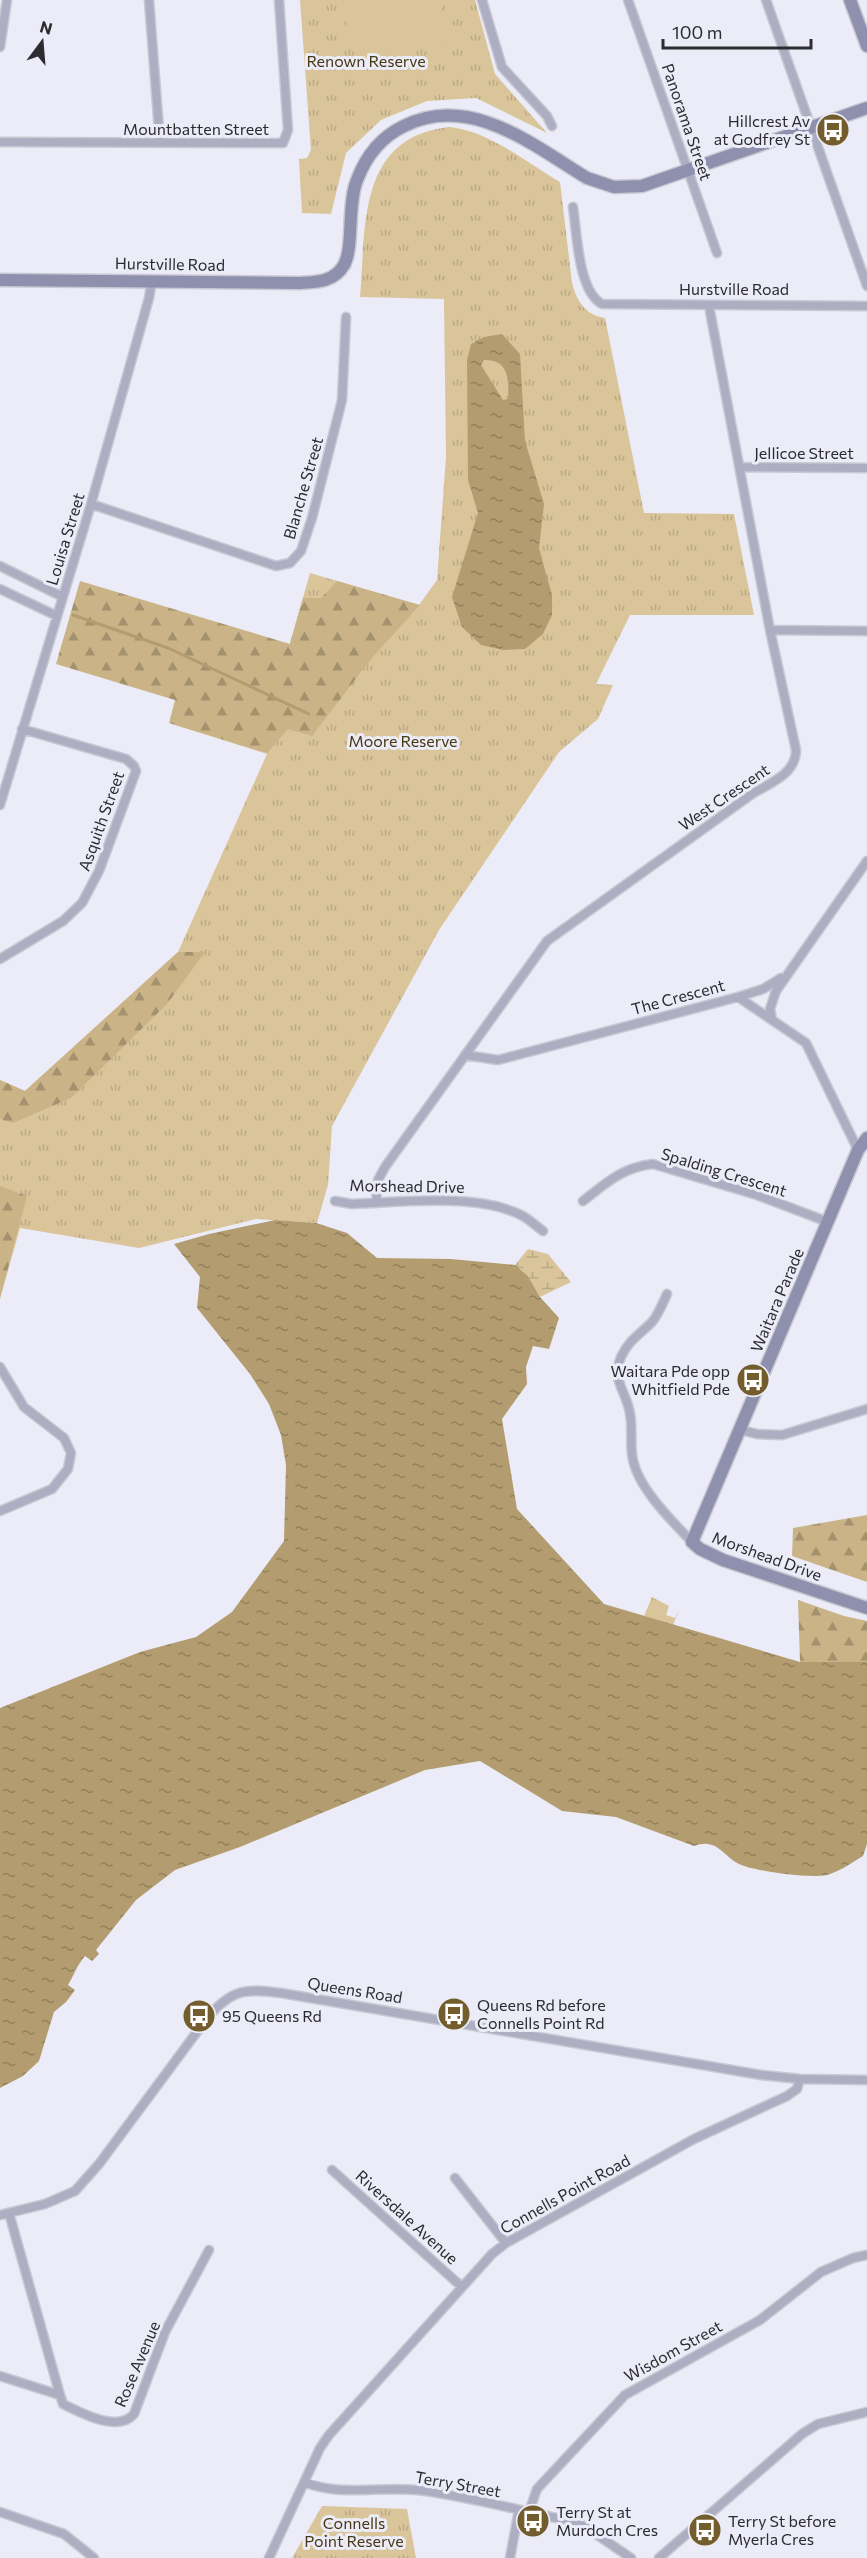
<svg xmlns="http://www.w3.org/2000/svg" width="867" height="2558" viewBox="0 0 867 2558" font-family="Commissioner,sans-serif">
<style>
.grass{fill:url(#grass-tufts)}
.forest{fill:url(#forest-firs)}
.wetland{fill:url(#wetland-marsh)}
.pitch{fill:#dac59b}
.water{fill:url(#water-ripples);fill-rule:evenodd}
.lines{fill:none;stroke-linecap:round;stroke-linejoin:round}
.stream{stroke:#b39d70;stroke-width:3}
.street-casing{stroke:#c8c9d3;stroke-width:11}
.secondary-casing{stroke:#c8c9d3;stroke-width:15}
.street{stroke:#aeaec3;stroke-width:8}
.secondary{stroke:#8f90ae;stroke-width:12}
.labels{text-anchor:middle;stroke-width:6;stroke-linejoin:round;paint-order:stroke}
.park-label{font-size:16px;fill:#483712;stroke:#ebecf7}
.poi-label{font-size:16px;fill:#2b2b30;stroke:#ebecf7;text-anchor:start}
.street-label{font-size:16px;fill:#2b2b30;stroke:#ebecf7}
</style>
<defs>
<pattern id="grass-tufts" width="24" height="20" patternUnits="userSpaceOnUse" patternTransform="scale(1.5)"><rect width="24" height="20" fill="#dac59b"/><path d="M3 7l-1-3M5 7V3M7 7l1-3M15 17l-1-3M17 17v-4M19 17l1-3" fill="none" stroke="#bba986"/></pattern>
<pattern id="forest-firs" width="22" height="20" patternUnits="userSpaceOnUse" patternTransform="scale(1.5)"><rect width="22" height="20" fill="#cab386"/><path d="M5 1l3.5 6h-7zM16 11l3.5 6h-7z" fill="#a4926e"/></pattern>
<pattern id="wetland-marsh" width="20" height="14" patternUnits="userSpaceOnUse" patternTransform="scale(1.5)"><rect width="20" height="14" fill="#dac59b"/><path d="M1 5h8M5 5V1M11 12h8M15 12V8" fill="none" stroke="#bba986"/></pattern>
<pattern id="water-ripples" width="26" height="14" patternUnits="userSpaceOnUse" patternTransform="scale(1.5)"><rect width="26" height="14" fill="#b39d70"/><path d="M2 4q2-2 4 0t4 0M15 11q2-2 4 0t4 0" fill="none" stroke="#92805c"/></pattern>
</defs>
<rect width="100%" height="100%" fill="#ebecf7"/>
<path class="grass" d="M300,0H475L495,74L547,133L476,98L427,101L381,120L346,153L331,214L302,213L299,159L307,158L311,150Z
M449,127C487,130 528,163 560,182L572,283C577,301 585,315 605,318L644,513L734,514L754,615H630L596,684L613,685L598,719L559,752L439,930L332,1126L328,1185L317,1223L256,1219L139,1248L20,1228L0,1299V1080L25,1091L178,952L267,754L169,723L277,688L310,573L419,605L437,580L446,457L444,299L360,297C366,227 357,137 449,127Z
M652,1597L669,1606L666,1615L675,1618L679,1610L673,1625L644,1616Z
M322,2506L407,2509L416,2558H292Z"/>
<path class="forest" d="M80,581L290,644L303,598H321L337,581L420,605L371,659L312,736L288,729L267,753L169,723L175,700L56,664Z
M178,952H205L167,1004L71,1098L13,1123L0,1119V1080L25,1091Z
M0,1186L27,1196L0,1298Z
M867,1515V1582L792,1556L793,1528Z
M798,1600L844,1616L867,1621V1662H800Z"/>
<path class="wetland" d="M528,1249L548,1254L571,1282L540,1297L528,1276L515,1265Z"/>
<path class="pitch" d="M340,0H439L449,38L357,64Z"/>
<path class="water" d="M502,334L520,354L525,441L544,504L539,548L552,595V615L543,634L525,649L503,650L481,645L462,627L452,597L478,513L468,480L467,360L471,344L484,337ZM484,360C509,359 509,380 508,399L503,400L481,365Z
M275,1220L316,1223L347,1233L377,1258L451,1259L515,1265L528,1276L540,1297L559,1318L549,1349L533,1346L526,1367L527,1384L502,1419L517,1509L604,1604L800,1662H867V1844L863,1856C853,1862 842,1870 830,1874C816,1880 753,1871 739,1864C724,1857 717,1837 694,1846L616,1817L562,1811L480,1761L425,1770L240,1847L175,1870L136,1900L96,1950L99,1954L92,1961L85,1956C77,1965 74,1975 68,1985L75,1990L66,2002L54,2012L39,2061L23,2076L0,2088V1708L140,1652L196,1637L232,1612L284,1541L286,1465L281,1435L269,1404L250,1374L197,1308L200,1277L174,1244L209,1234Z"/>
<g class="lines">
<path class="stream" d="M73,615L168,648L309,714"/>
<defs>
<path id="street" d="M149,0L160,143
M482,0L502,67L547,116L552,126
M628,0L717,253
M766,0L867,286
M0,47L7,0
M0,142L283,143L288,130L279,0
M573,207C577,233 578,291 602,304L867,306
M740,467L867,468
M91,504L276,566L290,563L301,551L312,518L342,400L346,317
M0,566L63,597
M0,589L57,616
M770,630L867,631
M0,805L91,504L149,298L152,280
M0,959L63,921L82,903L99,871L136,771L134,766L126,759L22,729
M738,997L763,989L781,978
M772,1019L770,1009L776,991L867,861
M465,1055L498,1060L738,997L806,1043L858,1150
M335,1201L352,1204C400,1202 477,1193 521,1215C529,1219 536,1226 543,1231
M583,1201C606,1183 623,1167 653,1164L757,1195L828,1222
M376,1203L378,1180L385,1167L547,941L752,794C770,783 796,774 796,750L770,630L709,306
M667,1294C663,1303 658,1315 652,1322C640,1334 628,1341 621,1357C612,1380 624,1388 629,1409C634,1427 629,1444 633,1460C639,1489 672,1521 692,1542
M0,1367L24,1407L64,1438L71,1453L68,1469L52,1489L0,1511
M741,1430L757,1434L782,1435L867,1409
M332,2170L462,2287
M455,2178L506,2243
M9,2213L60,2395
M0,2215L45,2204L75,2191L99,2164L208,2017C232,1989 246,1988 281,1993L761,2075L800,2079L867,2080
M0,2376L60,2395L63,2404C81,2413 118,2433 134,2414L165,2332L209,2250
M304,2482C340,2497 379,2486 417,2490C467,2496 517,2510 566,2520L584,2526L631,2558
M0,2512L64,2534L94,2558
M529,2512L537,2489L625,2395L760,2320L821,2272L853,2258L867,2255
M269,2558L320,2448L329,2435L492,2254L506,2243L694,2139L787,2096L797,2089L800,2079
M510,2558L519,2510
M659,2558L802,2434L818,2424L867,2412"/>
<path id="secondary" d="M850,0L867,46
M0,280L300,283C317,282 334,282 344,265C354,247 347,204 357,180C366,156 381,137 404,126C470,93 533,145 587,178L614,187L642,186L867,108
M867,1138L858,1150L692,1542L700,1549L723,1560L867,1608"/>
</defs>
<use href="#street" class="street-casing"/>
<use href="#secondary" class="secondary-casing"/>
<use href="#street" class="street"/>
<use href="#secondary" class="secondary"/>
</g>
<defs>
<symbol id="bus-disc" viewBox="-11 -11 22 22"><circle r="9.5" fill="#735d2d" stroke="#ebecf7"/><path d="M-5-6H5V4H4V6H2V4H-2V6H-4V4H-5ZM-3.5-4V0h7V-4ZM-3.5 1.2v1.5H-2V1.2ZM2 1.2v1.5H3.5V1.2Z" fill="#fff"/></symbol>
</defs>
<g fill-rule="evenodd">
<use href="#bus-disc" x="814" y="111" width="38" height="38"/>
<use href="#bus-disc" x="734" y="1361" width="38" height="38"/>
<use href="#bus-disc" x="435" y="1995" width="38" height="38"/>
<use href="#bus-disc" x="180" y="1997" width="38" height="38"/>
<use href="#bus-disc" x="514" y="2502" width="38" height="38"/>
<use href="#bus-disc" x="686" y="2511" width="38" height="38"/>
</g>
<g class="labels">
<g class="park-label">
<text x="366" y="67">Renown Reserve</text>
<text x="403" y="747">Moore Reserve</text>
<text x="354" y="2529">Connells<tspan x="354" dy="18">Point Reserve</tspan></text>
</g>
<g class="poi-label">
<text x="810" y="127" text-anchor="end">Hillcrest Av<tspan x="810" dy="18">at Godfrey St</tspan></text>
<text x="730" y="1377" text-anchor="end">Waitara Pde opp<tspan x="730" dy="18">Whitfield Pde</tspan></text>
<text x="477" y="2011">Queens Rd before<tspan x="477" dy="18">Connells Point Rd</tspan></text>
<text x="222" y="2022">95 Queens Rd</text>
<text x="556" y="2518">Terry St at<tspan x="556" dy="18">Murdoch Cres</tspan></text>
<text x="728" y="2527">Terry St before<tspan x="728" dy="18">Myerla Cres</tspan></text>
</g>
<g class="street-label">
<text transform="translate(687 122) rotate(71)" y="6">Panorama Street</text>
<text x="196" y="135">Mountbatten Street</text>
<text transform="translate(170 264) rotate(1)" y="6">Hurstville Road</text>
<text x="734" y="295">Hurstville Road</text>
<text x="804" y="459">Jellicoe Street</text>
<text transform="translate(303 488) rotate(-74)" y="6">Blanche Street</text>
<text transform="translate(65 539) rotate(-73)" y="6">Louisa Street</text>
<text transform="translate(724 797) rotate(-34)" y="6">West Crescent</text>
<text transform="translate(101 821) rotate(-70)" y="6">Asquith Street</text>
<text transform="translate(678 997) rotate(-15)" y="6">The Crescent</text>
<text transform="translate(724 1172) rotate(17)" y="6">Spalding Crescent</text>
<text transform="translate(407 1186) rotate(1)" y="6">Morshead Drive</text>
<text transform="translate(777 1300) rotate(-67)" y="6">Waitara Parade</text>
<text transform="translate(767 1556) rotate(20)" y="6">Morshead Drive</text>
<text transform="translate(355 1990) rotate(9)" y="6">Queens Road</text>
<text transform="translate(565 2194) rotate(-29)" y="6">Connells Point Road</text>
<text transform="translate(407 2217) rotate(42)" y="6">Riversdale Avenue</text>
<text transform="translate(673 2351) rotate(-29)" y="6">Wisdom Street</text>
<text transform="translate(137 2364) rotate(-67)" y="6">Rose Avenue</text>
<text transform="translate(458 2484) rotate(10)" y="6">Terry Street</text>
</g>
</g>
<g transform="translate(42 42) rotate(16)" stroke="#ebecf7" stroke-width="4.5" paint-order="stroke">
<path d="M0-4.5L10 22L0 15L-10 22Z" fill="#2b2b30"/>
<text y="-9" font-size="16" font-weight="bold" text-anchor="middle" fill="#2b2b30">N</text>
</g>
<path d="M663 39v9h148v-9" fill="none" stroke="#2b2b30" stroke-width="3"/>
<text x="672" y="39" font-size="18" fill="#2b2b30" stroke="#ebecf7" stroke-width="4.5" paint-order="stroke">100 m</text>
</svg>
